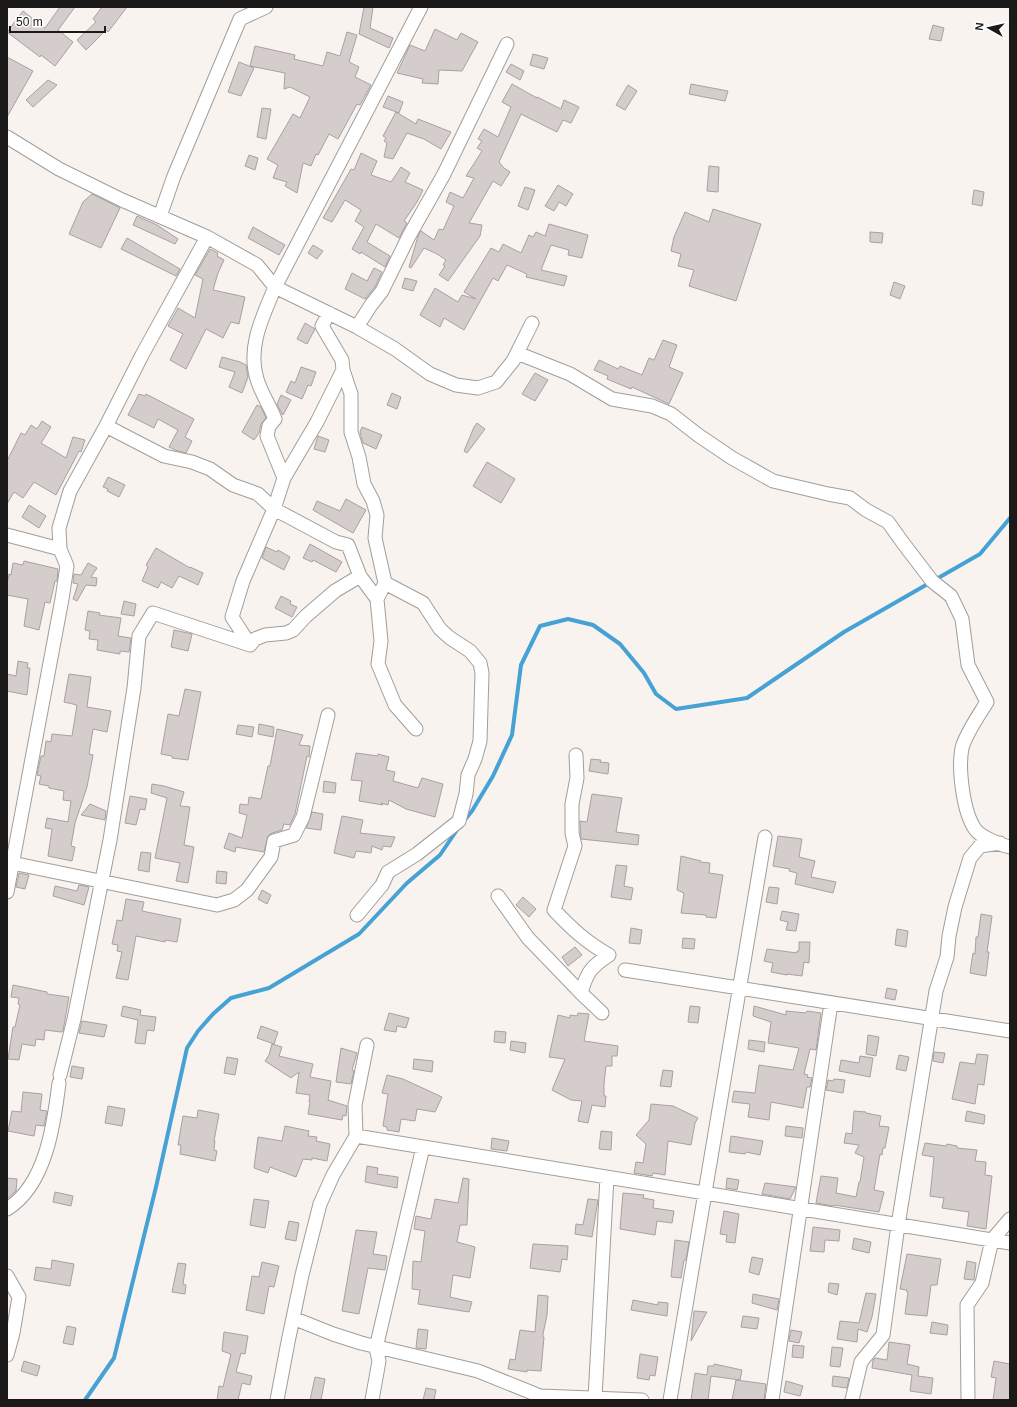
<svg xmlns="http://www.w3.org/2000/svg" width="1017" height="1407" viewBox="0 0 1017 1407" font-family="Arial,sans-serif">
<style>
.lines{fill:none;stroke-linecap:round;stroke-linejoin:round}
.stream{stroke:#46a2d5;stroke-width:4}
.building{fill:#d4cdcc;stroke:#a7a1a0}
.street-casing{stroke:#a29e9a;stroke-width:15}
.street{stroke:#fff;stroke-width:13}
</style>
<rect width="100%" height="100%" fill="#f8f3ef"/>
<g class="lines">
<path class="stream" d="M463,822L472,811L493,776L512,735L521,665L540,626L568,619L593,625L620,644L644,673L656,694L676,709L747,698L844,632L980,554L1010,518
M85,1400L114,1358L156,1187L187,1048L198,1031L213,1014L231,998L269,988L359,934L407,883L440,855L459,827"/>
</g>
<path class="building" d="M60,7H75L58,30L73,42L55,66L41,55L40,57L7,32L23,11L45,28Z
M102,7H127L108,32L106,30L86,50L77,40L96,22L93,19Z
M364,7H373L370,28L393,38L389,48L359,34Z
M933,25L944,28L941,41L929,39Z
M435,29L457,40L461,33L478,42L462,71L439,70L438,84L422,83L423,79L397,73L410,45L425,51Z
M347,32L357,35L349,62L359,67L355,77L371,85L360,105L357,104L338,139L329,134L318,155L316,154L311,166L303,163L297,193L285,186L287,182L273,178L278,165L267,159L293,114L300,118L310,97L290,87L284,89L285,73L250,66L255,46L295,55L294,59L323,66L327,52L340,56Z
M533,54L548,58L544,69L530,65Z
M7,57L33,71L7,117Z
M239,62L254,68L241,96L228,92Z
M511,64L524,71L520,80L506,72Z
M48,80L57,85L33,107L26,100Z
M512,84L537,98V97L561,109L564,100L579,107L571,123L563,120L557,132L521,114L499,162L504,168L510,172L501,186L493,181L469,223L482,225L480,236L448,281L439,275L445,266L443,265L446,260L437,254L424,248L411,268L409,267L418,236L421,231L434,240L439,229L443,230L454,206L446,202L450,192L463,198L474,178L466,176L482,151L477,148L482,141L478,139L484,129L498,137L511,107L502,102Z
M691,84L728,91L725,101L689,94Z
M628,85L637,91L625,110L616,105Z
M388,96L403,102L399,113L383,107Z
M262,108L271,109L266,139L257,137Z
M396,112L416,124L418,119L451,132L441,149L424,139L407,133L393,159L384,157L387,143L384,141L386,138L383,136Z
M361,153L377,161L371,175L391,182L401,167L410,173L405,182L423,190L417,202L404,221L407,223L399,238L376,224L367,242L390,256L385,267L361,252L360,254L352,249L364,227L355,221L361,210L345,200L332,222L323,218L351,169L354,170Z
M249,155L258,158L255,170L245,166Z
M709,166L719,167L718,192L707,191Z
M558,185L573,194L566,206L559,202L554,211L545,206Z
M525,187L535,190L528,210L518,206Z
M974,190L984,192L982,206L972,204Z
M92,194L120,208L101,248L69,234L83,202Z
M713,209L761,224L736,301L689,286L694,270L678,266L681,254L671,251L674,237L685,212L709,222Z
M137,216L157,225L178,239L175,244L133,225Z
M549,224L588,235L582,258L568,255L569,250L551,245L541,270L567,276L564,286L526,277L527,274L507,265L498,281L493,278L464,330L444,318L440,327L420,315L435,288L458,302L462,295L476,299L464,292L491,248L499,252L503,244L521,253L529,235L533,237L536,232L545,236Z
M253,227L285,245L279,255L248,238Z
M870,232L883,233L882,243L870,242Z
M127,238L180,269L176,276L121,249Z
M313,245L323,251L317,259L308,253Z
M210,249L218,253L217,256L224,260L218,273L213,290L245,297L239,324L231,322L223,338L206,329L186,369L170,360L183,334L168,326L178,308L195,318L203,279L195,275Z
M374,268L382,272L375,287L365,299L345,289L352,273L367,281Z
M405,278L417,281L413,291L402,288Z
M894,282L905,286L900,299L890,295Z
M305,323L315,329L307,344L297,339Z
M663,340L677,345L669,367L683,373L669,404L632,387L631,389L607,379L608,376L594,370L599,360L618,369L620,366L642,375L649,358L654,360Z
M222,357L240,362L246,365L248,377L242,393L229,387L235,372L219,367Z
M301,367L316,372L311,386L308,385L302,399L286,392L291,381L295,383Z
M535,373L548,380L535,401L522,394Z
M392,393L401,397L397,409L387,405Z
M139,394L145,396L146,394L194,419L185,437L192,441L186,453L175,450L169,447L178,430L158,419L154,428L128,415Z
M281,395L291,400L283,415L282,414L277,404Z
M257,405L261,407L266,418L261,424L259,433L254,440L242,432Z
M42,421L51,427L41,443L66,458L73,437L85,440L81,452L79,451L56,495L34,482L23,498L14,492L7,504V461L21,433L25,435L31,425L37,429Z
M477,423L485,429L467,453L464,451L474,427Z
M362,427L382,435L376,449L363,443L360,432Z
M318,436L329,440L325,452L314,449Z
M487,462L515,479L501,503L473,486Z
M108,477L125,485L119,497L107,491L108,489L103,487Z
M346,499L366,510L353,533L313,510L317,501L340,511Z
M29,505L46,516L39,528L22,517Z
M310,544L342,562L336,572L313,560L312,562L303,558Z
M266,547L277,552L278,550L290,557L284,570L262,558Z
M156,548L190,568V567L203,573L198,585L179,576L172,588L161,582L158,588L142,581L148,567L146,565Z
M24,561L58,569L57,581H55L50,603L45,602L39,630L24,626L28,599L7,595V584L9,574L11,575L13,563L23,565Z
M88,563L97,568L91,577L97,578L96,586L86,585L77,601L73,599L78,584L73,583L74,574L81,575Z
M281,596L291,601L290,604L297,607L292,617L275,608Z
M124,601L136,604L134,616L121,614Z
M88,611L100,613L99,615L121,618L118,636L131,638L129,652L120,651V654L97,650L98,640L89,639L90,631L85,630Z
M174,630L192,634L188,651L171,647Z
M18,661L28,663L27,668H30L27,695L7,691V674L16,676Z
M69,674L91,677L87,707L111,711L107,732L93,729L89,754L93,755L87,787L75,823L71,846L75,847L72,861L48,856L52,829L45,828L47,818L68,822L71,801L63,800L64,791L49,788V786L39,784L41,776L37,775L41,756H44L46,741L51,742L52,734L72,736L77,705L64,702Z
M185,689L201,692L188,760L172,758V756L161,754L168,714L179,716Z
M259,724L274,727L273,737L258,734Z
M238,725L254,727L252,737L236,734Z
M277,729L303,735L299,745L310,746L309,757L307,756L295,814L290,825L284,824L282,830L272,833L268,836L264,852L236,847L235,852L224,848L229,833L242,838L247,815L239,813L240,804L248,805L249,797L261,799L268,766H270Z
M356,753L378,756V754L389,757L386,770L395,772L393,781L418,788L422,778L443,784L435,817L406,809L389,800L388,805L381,803L383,805L359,801L362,781L351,780Z
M591,759L601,760L600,762L609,763L608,774L589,771Z
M324,781L336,783L335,793L323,792Z
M152,784L164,786L184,792L180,806L190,807L184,845L194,847L188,883L176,881L180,863L155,858L167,798L151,793Z
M592,794L622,798L616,832L639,835L638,845L581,839L580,821L587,822Z
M130,796L147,799L145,810L140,809L136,825L125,823Z
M90,804L106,811L105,820L81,815Z
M312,812L323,814L321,830L306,828Z
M342,816L363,820L360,833L395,837L391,847L383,846L382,850L372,846L371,853L356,851L354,858L334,853Z
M778,836L802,839L799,857L815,861L811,877L836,882L833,893L795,884L797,873L789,871L790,869L773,866Z
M141,852L151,853L149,872L138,870Z
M681,856L701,861L700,862L710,863L709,873L723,875L716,918L706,917V915L681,913L684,893L677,890Z
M616,865L627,866L624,886L633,888L631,900L611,897Z
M217,871L227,872L226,884L216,883Z
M19,873L29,875L25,889L16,887Z
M79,885L89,887L84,905L53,896L55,886L77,891Z
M769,887L779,888L777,904L766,902Z
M262,890L271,895L267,904L258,899Z
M523,897L536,909L529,917L516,905Z
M126,899L144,902L142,911L181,919L177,942L165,940V942L136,936L128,980L116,978L122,952L117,951L118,945L112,944L117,920L122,921Z
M782,911L799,914L796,931L786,930L788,922L780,920Z
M981,914L992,916L987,952H989L986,976L970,973L973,953L975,954L976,937H978Z
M631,928L642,930L640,944L629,943Z
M897,929L908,931L906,947L895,945Z
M683,938L695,939L694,949L682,948Z
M799,942H810L809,963L804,962L802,976L787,974V975L771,972L773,963L764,961L767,949L797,953V951H799Z
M575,947L582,955L568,966L562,957Z
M13,985L47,992V994L69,997L63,1031L61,1032L45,1030L44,1040L36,1039L35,1046L22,1044L19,1060L8,1059L13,1027H15L20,1005L18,1004L19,998L11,997Z
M887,988L897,990L895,1000L885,998Z
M123,1006L141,1010L140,1015L156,1017L154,1031L147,1030L145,1044L135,1043L138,1020L121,1016Z
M690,1006L700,1007L698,1023L688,1022Z
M754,1006L786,1015V1011L806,1013L807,1011L821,1013L816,1050L810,1049L804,1074L808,1075L807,1077L812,1078L810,1087H807L803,1108L771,1102L769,1120L748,1117L750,1104L732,1102L734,1091L755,1093L759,1065L793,1070L799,1048L768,1043L771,1022L753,1016Z
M389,1013L409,1018L406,1028L397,1026L396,1032L384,1030Z
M578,1013L589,1014L584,1041L618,1046L617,1056H612V1066H606L604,1084V1096H606L605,1107L592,1105L588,1123L578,1121L582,1101L571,1100L552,1090L565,1059L549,1057L558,1015L570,1018V1015L577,1016Z
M82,1021L107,1025L104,1037L79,1033Z
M261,1026L278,1032L274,1044L257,1038Z
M495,1031L506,1032L505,1043L494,1042Z
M868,1035L879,1037L876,1056L866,1054Z
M749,1040L765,1042L764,1052L748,1049Z
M511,1041L526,1043L525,1053L510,1050Z
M272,1044L282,1047L279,1056L313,1064L310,1077L331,1081L328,1100L347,1106L346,1116L343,1115L342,1120L308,1114L310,1102H309L310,1095L296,1093L299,1072L291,1078L265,1061L269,1055Z
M341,1048L357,1053L352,1070L354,1071L351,1084L336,1082Z
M934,1052L945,1053L943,1063L933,1061Z
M977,1054L988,1055L984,1085L978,1084L975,1104L952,1099L960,1062L975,1064Z
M899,1055L909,1057L906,1071L896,1069Z
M860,1056L873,1058L870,1077L839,1071L841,1060L859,1063Z
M227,1057L238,1059L235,1075L224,1073Z
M414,1059L433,1061L432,1072L413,1069Z
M72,1066L84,1068L82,1079L70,1077Z
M663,1070L673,1071L671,1087L660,1086Z
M387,1075L403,1079L442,1097L435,1112L417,1109L415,1121L401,1119L399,1132L387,1130V1127L383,1126L388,1094L382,1093Z
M834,1079L845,1080L843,1093L826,1090L828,1080L833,1081Z
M23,1092L42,1094L40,1110L47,1111L44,1126L36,1125L34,1136L8,1131L12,1111L21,1112Z
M651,1104L673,1106L698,1118L695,1123L691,1145L668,1141L665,1175L653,1173L652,1176L634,1173L636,1162L643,1163L646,1144L636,1135L649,1120Z
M108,1106L125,1109L122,1126L105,1123Z
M198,1110L219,1114L214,1141H215L214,1150L217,1151L215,1161L180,1154L181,1145H178L183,1116L197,1118Z
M854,1111L866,1112V1113L881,1116L879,1126L889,1127L885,1148H883L882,1155L880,1154L874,1190L884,1192L879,1212L834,1205L833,1206L816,1203L821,1176L838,1178L836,1193L856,1197L859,1182H860L864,1157L855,1153L859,1145L844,1143L846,1133L852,1134Z
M967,1111L985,1115L984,1124L965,1121Z
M285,1126L309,1131L308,1136L317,1137L316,1141L330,1144L327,1161L312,1158V1160L303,1159L296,1177L270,1167L268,1173L254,1168L258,1137L282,1141Z
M786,1126L803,1128L802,1138L785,1136Z
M601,1131L612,1132L611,1150L599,1149Z
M731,1136L763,1141L760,1155L746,1152L745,1154L729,1152Z
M492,1138L509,1141L507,1151L491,1149Z
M925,1143L946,1146L947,1144L957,1146V1148L977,1150L975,1161L986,1162L985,1175L992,1176L986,1229L967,1226L969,1212L942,1208L944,1198L930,1196L934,1157L922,1155Z
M367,1166L378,1168L377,1174L398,1177L397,1188L365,1182Z
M7,1178L17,1179L16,1191L7,1199Z
M463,1178L469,1179L467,1225H460L457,1242L475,1247L470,1278L453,1275L450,1297L472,1302L469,1312L418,1304L420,1290L412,1289L413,1261L421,1262L425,1231L414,1229L416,1216L431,1219L435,1199L458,1203Z
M727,1178L739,1180L737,1190L726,1188Z
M765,1183L796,1187L790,1199L762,1194Z
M55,1192L73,1196L71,1206L53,1202Z
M623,1193L644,1195L643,1198L654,1200L653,1208L674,1211L672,1223L657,1221L655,1235L620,1229Z
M254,1199L269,1201L265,1228L250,1225Z
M588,1199L598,1200L592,1237L575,1234L576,1224L583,1225Z
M724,1211L739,1214L735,1243L726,1242L727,1235L720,1234Z
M289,1221L299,1223L296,1241L285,1239Z
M813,1227L840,1230L839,1241L825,1240L824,1252L810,1251Z
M356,1230L377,1232L373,1254L387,1256L385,1270L368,1268L359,1314L342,1311Z
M854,1238L871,1242L869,1253L852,1249Z
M675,1240L689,1242L686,1260H684L681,1278L671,1277Z
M533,1244L568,1246L567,1260L562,1259L560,1272L530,1268Z
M907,1254L941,1259L937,1285H931L927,1316L905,1314L908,1292L906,1291L907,1290L900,1289Z
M752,1257L763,1259L759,1275L749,1272Z
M52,1260L74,1264L70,1286L34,1280L36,1267L51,1269Z
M967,1261L976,1263L974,1280L964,1279Z
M262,1262L279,1266L274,1287L269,1286L264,1314L246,1310L252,1276L259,1277Z
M178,1263L186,1264L183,1284L186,1285L185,1294L172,1292Z
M829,1283L839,1284L837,1295L828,1292Z
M866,1293L876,1294L872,1317L867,1332L858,1329L857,1342L837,1339L840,1321L859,1323Z
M753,1294L779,1299L777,1310L752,1303Z
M538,1295L548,1296L547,1315L543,1334V1337H544L541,1371L527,1370V1372L508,1369L510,1359L515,1360L520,1330L535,1332Z
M633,1300L658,1305V1302L668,1303L667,1316L631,1310Z
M694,1311L707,1312L691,1341Z
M743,1316L759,1318L757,1329L741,1327Z
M932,1322L948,1325L947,1335L930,1333Z
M67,1326L76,1328L73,1345L63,1343Z
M418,1329L428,1330L426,1349L416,1348Z
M791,1330L802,1332L799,1343L789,1341Z
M224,1332L248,1336L245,1354L241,1353L236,1372L252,1376L250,1385L242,1383L238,1400H217L219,1386L223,1387L231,1354L222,1351Z
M889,1342L910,1345L907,1364L919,1367L918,1376L933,1378L931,1394L910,1391L912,1375L872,1368L873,1360L875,1358L887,1360Z
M793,1345L804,1346L803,1358L792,1357Z
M832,1347L843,1348L840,1367L830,1366Z
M640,1354L658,1357L655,1376L650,1375L649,1380L637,1378Z
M24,1361L40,1366L37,1376L21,1371Z
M994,1361L1010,1364V1400H993L996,1378L991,1377Z
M714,1364L742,1370L740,1380L711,1376L708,1400H691L695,1373L707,1375L708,1366H714Z
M833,1376L849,1378L847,1388L832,1386Z
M315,1377L325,1379L321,1400H310Z
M736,1380L766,1384L764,1400H732Z
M786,1381L803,1386L800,1396L784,1392Z
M426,1388L436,1390L434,1400H423Z"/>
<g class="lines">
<defs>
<path id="street" d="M7,137L59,169L122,200L207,237L257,265L275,287L357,327L395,349L430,374L456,385L478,388L496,382L513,361L532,323
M160,216L174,176L240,19L266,7
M329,313L322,326L342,360L343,370L351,394V432L359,457L364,484L373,501L377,515L375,538L385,583L423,603L440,629L450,638L470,651L480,663L482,673L480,741L475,759L468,775L466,794L459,821L417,854L388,872L382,885L357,915
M357,327L371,305L382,291L409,236L444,174L507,44
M517,353L570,374L612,399L652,406L671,414L698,435L732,458L773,481L828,494L850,498L866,510L888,522L903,543L932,581L951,596L962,619L968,665L987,702C979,715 966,733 962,748C958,768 963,812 975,829C980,837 1001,845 1010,847
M106,426L164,456L192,462L210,469L233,485L258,494L274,509L243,581L232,617L250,645
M284,478L267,436L269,426L275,419C270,406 261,393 257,379C247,347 263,316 275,287L421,7
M7,535L60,549
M360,576L377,599
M385,583L377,599L381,641L378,664L395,705L416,729
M576,755L577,778L572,804V833L575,846L554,910C572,929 586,942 609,955C591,967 587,972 581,993
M7,862L217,905L234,900L247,890L271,857L274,841L294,835L303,817L328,715
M7,892L62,599L67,566L60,549L59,528L70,491L106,426L142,355L207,237
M498,896L528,938L581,993L602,1013
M625,970L1010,1031
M60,1075L74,1019L110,840L134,688L139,636L153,613L250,645L255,639L265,635L286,633L293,630L306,616L335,591L360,576L348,545L336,542L274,509L284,478L317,422L343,370
M356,1136L1010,1243
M7,1209C46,1185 54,1124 59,1083
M7,1276L19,1297L13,1333L7,1355
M293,1318L333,1334L361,1343L478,1371L540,1396L642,1400
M595,1398L607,1177
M277,1400L288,1342L302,1275L320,1204L333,1175L356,1136L355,1105L367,1045
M372,1400L379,1361L376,1348L423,1147
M670,1400L765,837
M772,1400L831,1003
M852,1400L861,1362L883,1335L898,1225L936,991L947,957L949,936L955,907L970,858L980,846L1000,843
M968,1400L967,1305L982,1283L992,1240L1010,1219"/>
</defs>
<use href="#street" class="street-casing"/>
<use href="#street" class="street"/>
</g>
<rect width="1017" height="1407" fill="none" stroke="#1b1a18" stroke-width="16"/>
<g transform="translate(989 28) rotate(278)" stroke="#ffffff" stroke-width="3" paint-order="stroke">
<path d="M0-3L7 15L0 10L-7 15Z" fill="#1b1a18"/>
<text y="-6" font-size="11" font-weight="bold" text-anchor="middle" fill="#1b1a18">N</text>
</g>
<path d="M10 26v6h95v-6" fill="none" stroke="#1b1a18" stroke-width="2"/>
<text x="16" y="26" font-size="12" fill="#1b1a18" stroke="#ffffff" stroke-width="3" paint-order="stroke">50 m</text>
</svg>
